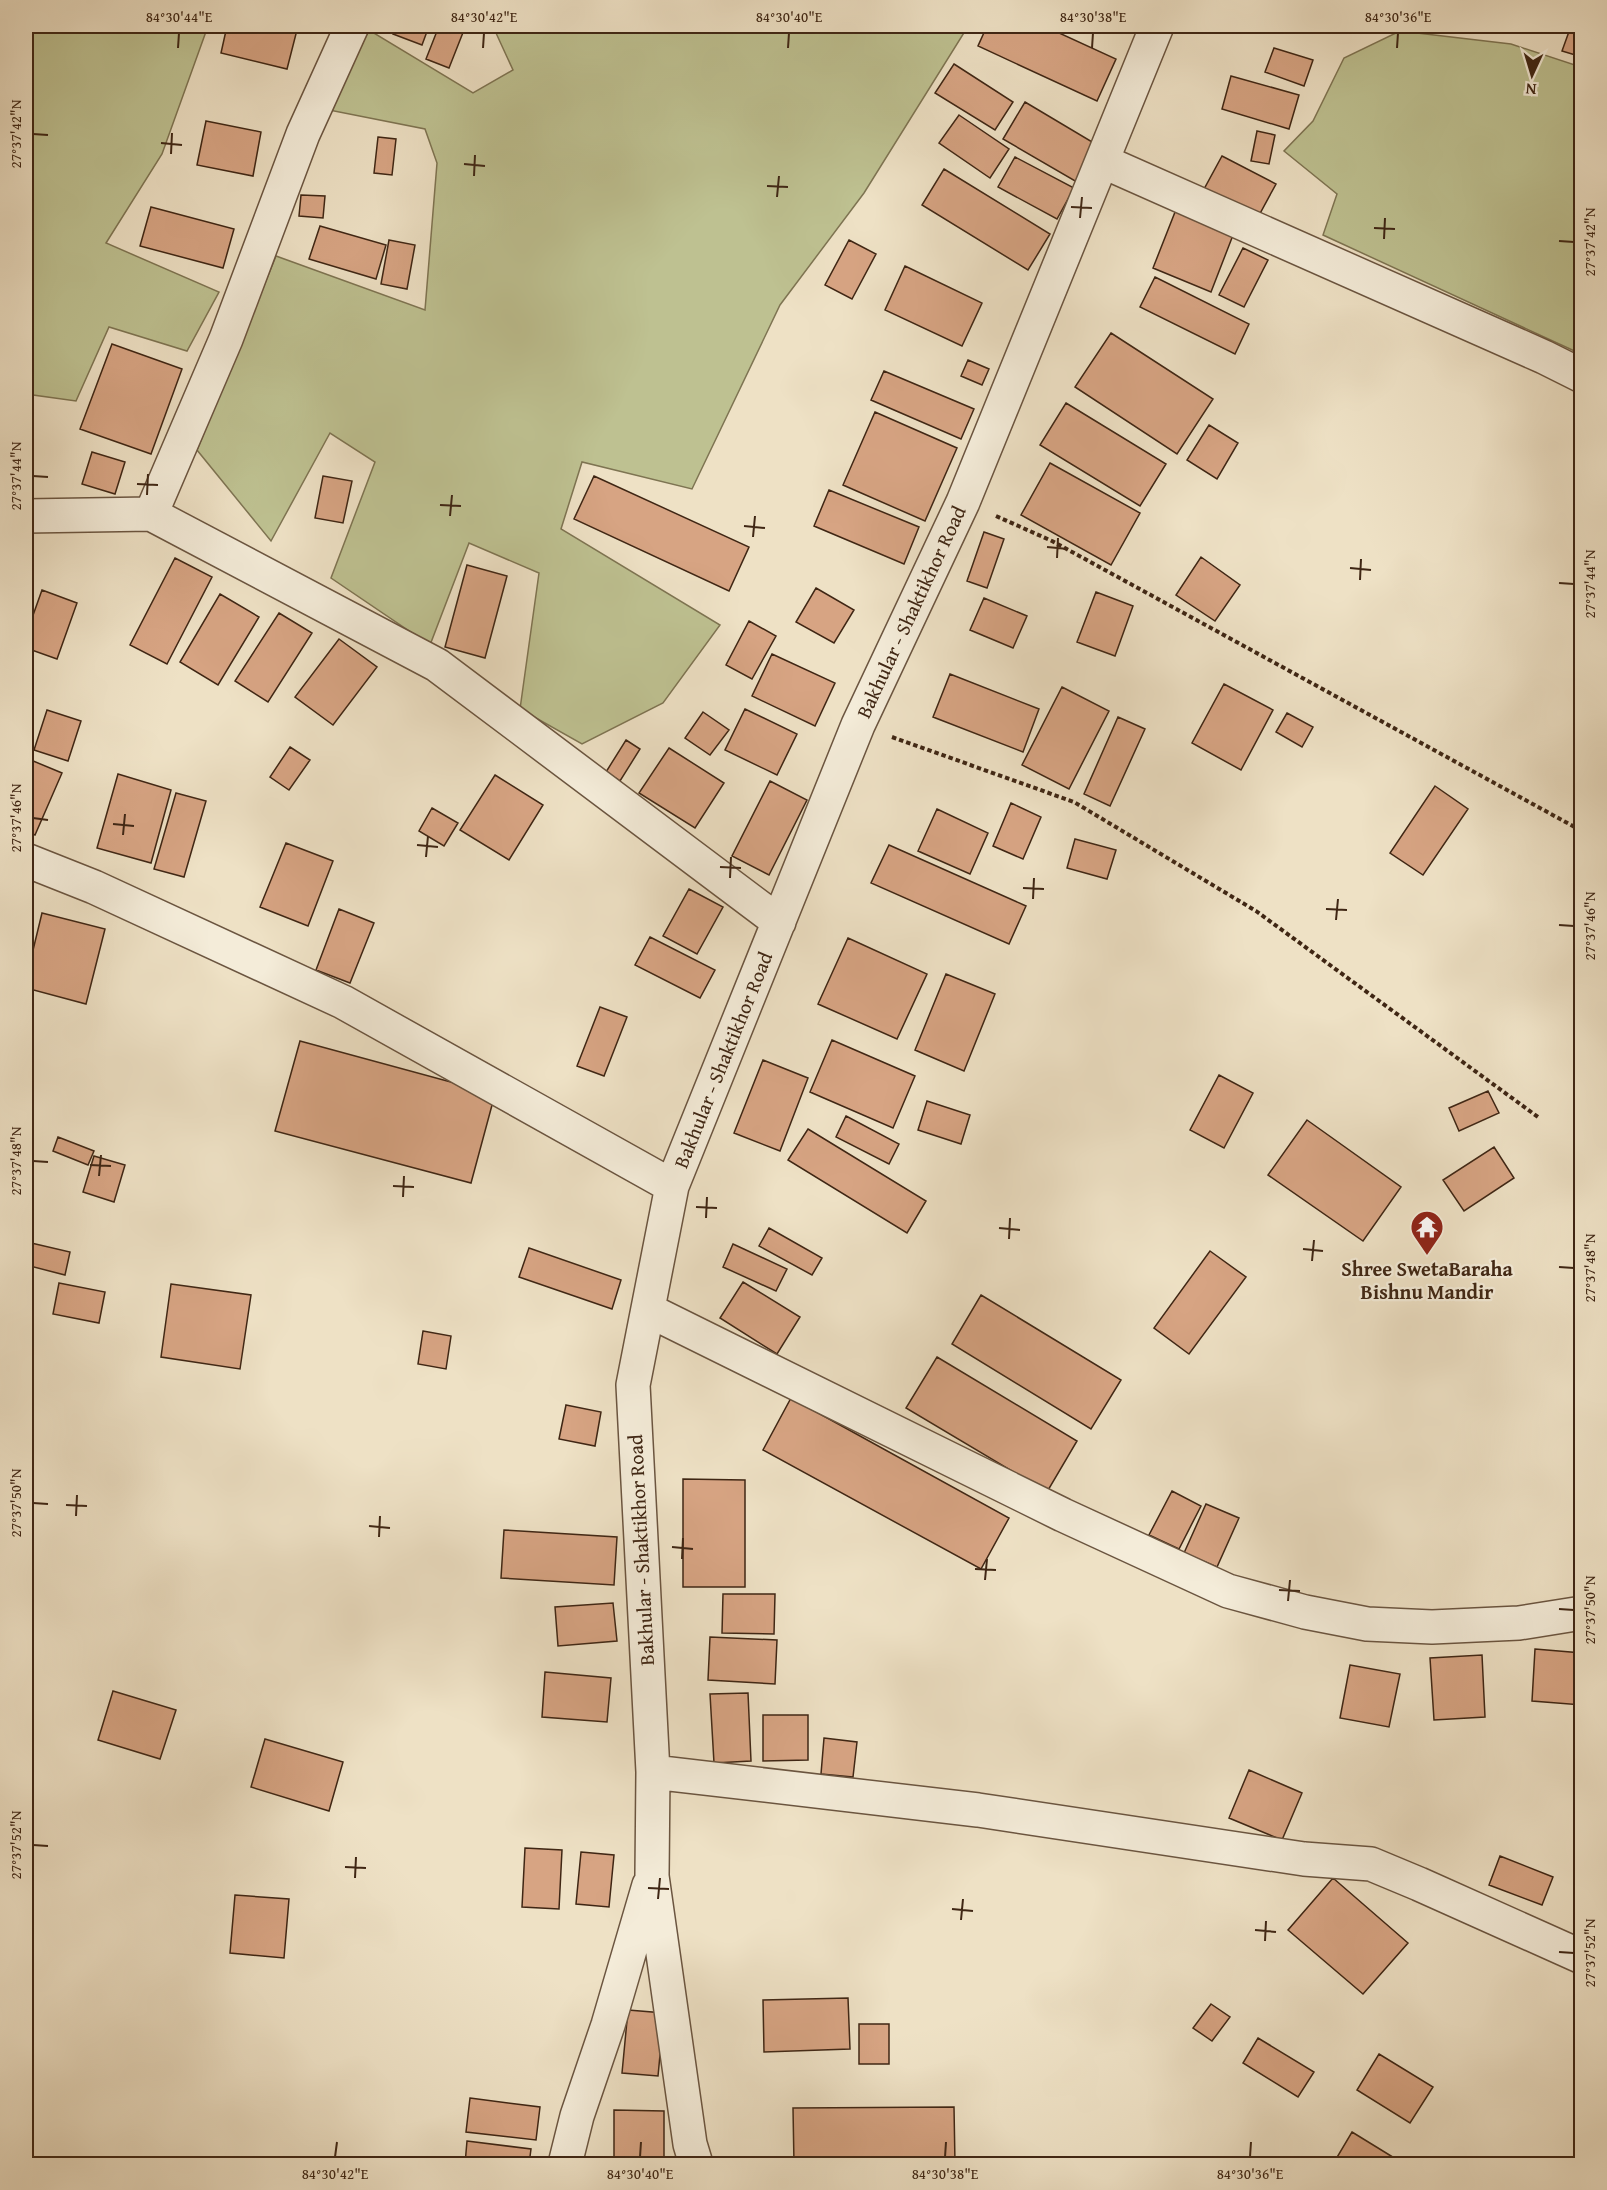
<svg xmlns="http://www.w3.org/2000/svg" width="1607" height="2190" viewBox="0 0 1607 2190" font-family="'Gentium Book Plus',serif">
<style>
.green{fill:#bec191;stroke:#7e7452;stroke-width:1.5}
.building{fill:#d7a483;stroke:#3f2614;stroke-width:1.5}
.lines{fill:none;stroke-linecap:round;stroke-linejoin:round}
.minor-casing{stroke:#6b5540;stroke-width:36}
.path{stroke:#3f2614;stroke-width:4;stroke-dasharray:4.5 3;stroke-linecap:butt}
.minor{stroke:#f4ecd9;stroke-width:33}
.ticks{fill:none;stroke:#3f2614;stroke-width:2}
.labels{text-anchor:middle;stroke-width:4.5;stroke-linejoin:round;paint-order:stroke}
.street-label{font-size:20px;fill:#3f2614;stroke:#f4ecd9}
.poi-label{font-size:20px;font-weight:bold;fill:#3f2614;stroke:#f4ecd9}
.neatline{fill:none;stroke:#3f2614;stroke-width:2}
.ticks-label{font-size:15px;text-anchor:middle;fill:#3f2614}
</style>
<rect width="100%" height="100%" fill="#eee1c5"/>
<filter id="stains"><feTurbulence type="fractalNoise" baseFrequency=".00333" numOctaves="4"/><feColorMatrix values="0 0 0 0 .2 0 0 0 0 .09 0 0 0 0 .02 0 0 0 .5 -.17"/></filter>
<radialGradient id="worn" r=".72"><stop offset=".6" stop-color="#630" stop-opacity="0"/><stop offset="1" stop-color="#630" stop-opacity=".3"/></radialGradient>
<path class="green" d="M26,26H208L162,154L106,243L219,292L187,351L109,327L76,401L26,394Z
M480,26H964L967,28L864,193L780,305L692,489L582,462L561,529L720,625L663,703L582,744L520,709L539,573L469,543L430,645L331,578L375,462L330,433L271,541L197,450L276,256L425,310L437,163L425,129L329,110L369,30L473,93L513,70L496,33Z
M1400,31L1511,44L1581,67V354L1323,235L1337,194L1284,151L1313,121L1344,58Z"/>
<path class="building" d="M227,26H298L287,69L221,53Z
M396,26H429L422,45L393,34Z
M439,26H453L464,30L449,68L426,59Z
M987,26H1044L1116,59L1097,101L978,46Z
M1571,26H1582V57L1562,51Z
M1274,48L1313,60L1304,86L1265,72Z
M954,64L1013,102L995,130L935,93Z
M1231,76L1299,95L1289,129L1222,109Z
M1025,102L1104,149L1082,185L1003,139Z
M959,115L1009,149L990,178L939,143Z
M206,121L261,132L253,176L197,165Z
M1257,131L1275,135L1269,164L1251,161Z
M378,137L396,139L392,175L374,173Z
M1222,156L1276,184L1257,219L1203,191Z
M1015,157L1074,188L1057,219L998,187Z
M944,169L1050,234L1028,270L922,205Z
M301,195L325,196L323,218L299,216Z
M151,207L234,229L223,268L140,246Z
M1177,207L1235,230L1211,292L1153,268Z
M320,226L386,245L376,279L309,259Z
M389,240L415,245L407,289L381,284Z
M849,240L876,254L852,299L825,285Z
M1243,248L1268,260L1244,307L1219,295Z
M905,266L982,303L962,346L885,310Z
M1155,277L1249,324L1235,354L1140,307Z
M1111,333L1213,399L1177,454L1075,387Z
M112,344L182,369L151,454L80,429Z
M968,360L989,369L982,385L961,376Z
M884,371L974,409L961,439L871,400Z
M1066,403L1166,464L1140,506L1040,445Z
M875,412L957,448L925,521L843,485Z
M1209,425L1238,443L1217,479L1187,460Z
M92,452L125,462L115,494L82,484Z
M1050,463L1140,513L1111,565L1021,515Z
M323,476L352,481L343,523L315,518Z
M594,476L749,547L729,591L574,519Z
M829,490L919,527L904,564L814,526Z
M984,532L1004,539L987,588L967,581Z
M1201,557L1240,585L1215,621L1176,595Z
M175,558L212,577L167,664L130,645Z
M467,565L507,576L485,658L445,647Z
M816,588L854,610L834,643L796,622Z
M42,590L77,603L57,659L26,648V635Z
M1096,592L1133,606L1115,656L1077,642Z
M220,594L259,617L218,685L180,662Z
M984,598L1027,616L1013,648L970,630Z
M279,613L312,633L268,702L235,681Z
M749,621L776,636L752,679L726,665Z
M339,639L377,667L333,725L295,697Z
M772,654L835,683L815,726L752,696Z
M950,674L1039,709L1023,752L933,717Z
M1224,684L1273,710L1241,770L1192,743Z
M1062,687L1109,711L1069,789L1022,765Z
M745,709L797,734L777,775L725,750Z
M47,710L81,721L68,761L34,750Z
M703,712L729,730L710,755L685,738Z
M1287,713L1313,727L1302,747L1276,732Z
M1118,717L1145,729L1110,806L1084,794Z
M626,740L640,749L620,781L606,772Z
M290,747L310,760L289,790L270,777Z
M669,748L724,783L695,828L639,793Z
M26,758L62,773L35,835L26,831Z
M118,774L171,790L151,863L97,848Z
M495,775L543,805L509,860L460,830Z
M770,781L807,800L769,875L732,856Z
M1435,786L1468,809L1423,875L1390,853Z
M176,793L206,801L184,877L154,869Z
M1011,803L1041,817L1023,859L993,846Z
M432,808L458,823L444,846L419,831Z
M937,809L988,833L970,874L918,851Z
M1075,839L1116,850L1107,879L1067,868Z
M286,843L333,861L308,926L260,907Z
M889,845L1026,906L1009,944L871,883Z
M689,889L723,907L697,954L663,936Z
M339,909L374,923L350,983L316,970Z
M42,913L105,929L86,1004L26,988V979Z
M650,937L715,970L700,998L635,965Z
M848,938L927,974L897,1039L818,1004Z
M946,974L995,994L964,1071L915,1050Z
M600,1007L627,1017L604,1076L577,1066Z
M832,1040L915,1076L893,1128L810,1092Z
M300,1041L495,1094L471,1183L275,1131Z
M763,1060L808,1078L780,1151L734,1133Z
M1219,1075L1253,1093L1224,1148L1190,1130Z
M1488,1091L1499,1113L1459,1131L1449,1108Z
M927,1101L970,1115L961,1144L918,1130Z
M846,1116L899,1144L889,1164L836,1137Z
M1307,1120L1401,1187L1363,1241L1268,1175Z
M808,1129L926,1201L907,1233L788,1160Z
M58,1137L94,1151L88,1165L53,1151Z
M1494,1147L1514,1178L1464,1211L1443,1180Z
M94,1156L125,1165L114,1202L83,1192Z
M769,1228L822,1258L812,1275L759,1246Z
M27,1242L70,1252L65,1275L26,1265Z
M733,1244L787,1269L776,1291L723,1267Z
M529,1248L621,1280L612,1309L519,1277Z
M1210,1251L1246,1277L1189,1354L1154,1328Z
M743,1282L800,1317L777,1354L720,1318Z
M59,1283L105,1292L99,1323L53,1314Z
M171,1284L251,1295L240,1369L161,1357Z
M981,1295L1121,1380L1091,1429L952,1344Z
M423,1331L451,1336L446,1369L418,1364Z
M937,1357L1077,1441L1047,1492L906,1408Z
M791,1398L1009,1518L981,1569L763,1450Z
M566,1405L601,1412L595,1446L559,1439Z
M683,1479L745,1480V1587H683Z
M1172,1491L1201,1506L1179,1549L1149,1535Z
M1206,1504L1239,1518L1217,1567L1184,1553Z
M504,1530L617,1537L614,1585L501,1578Z
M723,1594H775L774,1634L722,1633Z
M613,1603L617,1641L558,1646L555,1607Z
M710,1637L777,1640L775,1684L708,1680Z
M1535,1649L1582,1653V1705L1532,1701Z
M1482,1655L1485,1717L1434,1720L1430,1658Z
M1350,1665L1400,1674L1389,1727L1340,1718Z
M545,1672L611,1678L607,1722L542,1717Z
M113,1691L176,1710L160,1759L98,1740Z
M748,1693L751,1761L714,1763L710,1694Z
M763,1715H808V1760L763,1761Z
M824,1738L857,1742L853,1777L821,1774Z
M265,1739L343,1762L329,1811L251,1787Z
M1249,1770L1302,1793L1282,1840L1229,1818Z
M525,1848L562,1850L559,1909L522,1907Z
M581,1852L614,1855L609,1907L576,1904Z
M1500,1856L1553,1877L1542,1905L1489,1885Z
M1333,1878L1408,1943L1363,1994L1288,1930Z
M235,1895L289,1899L284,1958L230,1953Z
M848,1998L850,2049L764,2052L763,2000Z
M1211,2004L1230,2017L1212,2041L1193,2028Z
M628,2010L664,2013L658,2076L622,2073Z
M859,2024H889V2064H859Z
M1258,2038L1314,2072L1298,2097L1243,2063Z
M1379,2054L1433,2087L1410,2123L1357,2090Z
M470,2098L540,2107L536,2140L466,2132Z
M954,2107L955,2164H794L793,2108Z
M614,2110L664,2111V2164H614Z
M1352,2132L1396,2159L1392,2164H1333Z
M467,2141L531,2149L529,2164H465Z"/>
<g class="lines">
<defs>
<path id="minor" d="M1102,161L1544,357L1582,376
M151,514L226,339L303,134L352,26
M26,516L151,514L437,665L779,922
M26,860L94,887L343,1002L672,1186
M648,1310L1063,1515L1228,1591L1305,1612L1367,1624L1432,1627L1519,1623L1582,1613
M653,1772L978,1810L1304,1859L1371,1864L1419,1884L1582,1957
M565,2164L577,2116L608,2025L649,1885
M696,2164L690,2144L652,1876L653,1772L633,1385L672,1186L858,725L963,502L1157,26"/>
</defs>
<use href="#minor" class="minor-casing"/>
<path class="path" d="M996,516L1052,541L1582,831
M892,737L1074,802L1256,911L1538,1117"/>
<use href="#minor" class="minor"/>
</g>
<path class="ticks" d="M178,48L179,33M483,48L484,33M788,48L789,33M1092,48L1093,33M1397,48L1398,33M33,134L48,135M161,143L182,145M171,154L172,133M464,164L485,166M474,176L475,155M767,186L788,187M777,197L779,176M1071,207L1092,208M1080,218L1082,197M1374,228L1395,229M1384,239L1385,218M1559,241L1574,242M33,476L48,477M137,484L158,485M147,495L148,474M440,505L461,506M450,516L452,495M744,526L765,528M753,537L755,516M1047,547L1068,549M1057,558L1058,538M1350,568L1371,570M1360,580L1361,559M1559,583L1574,584M33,818L48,820M113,824L134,826M123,835L125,814M417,845L438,847M426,857L428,836M720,867L741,868M730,878L731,857M1023,888L1044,889M1033,899L1034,878M1326,909L1347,910M1336,920L1338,899M1559,925L1574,926M33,1161L48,1162M90,1165L111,1166M99,1176L101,1155M393,1186L414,1187M403,1197L404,1176M696,1207L717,1208M706,1218L707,1197M999,1228L1020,1230M1009,1239L1010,1218M1303,1249L1323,1251M1312,1261L1314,1240M1559,1267L1574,1268M33,1503L48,1504M66,1505L87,1506M76,1516L77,1495M369,1526L390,1528M379,1537L380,1516M672,1547L693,1549M682,1559L683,1538M975,1569L996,1570M985,1580L987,1559M1279,1590L1300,1591M1288,1601L1290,1580M1559,1609L1574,1610M33,1845L48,1846M345,1867L366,1868M355,1878L356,1857M648,1888L669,1889M658,1899L660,1878M952,1909L973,1911M961,1920L963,1899M1255,1930L1276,1932M1265,1941L1266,1921M1559,1952L1574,1953M335,2157L337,2142M640,2157L641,2142M945,2157L946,2142M1250,2157L1251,2142"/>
<defs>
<symbol id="temple-pin" viewBox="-11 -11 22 30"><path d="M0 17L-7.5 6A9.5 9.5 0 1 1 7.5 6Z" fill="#8f2418" stroke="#f4ecd9"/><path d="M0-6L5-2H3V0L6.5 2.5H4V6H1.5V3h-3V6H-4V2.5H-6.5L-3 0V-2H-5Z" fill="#fff"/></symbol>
</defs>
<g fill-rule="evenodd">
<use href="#temple-pin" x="1408" y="1208" width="38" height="52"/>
</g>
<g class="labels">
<g class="street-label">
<text transform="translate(911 612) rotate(-65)" y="7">Bakhular - Shaktikhor Road</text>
<text transform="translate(723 1060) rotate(-68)" y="7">Bakhular - Shaktikhor Road</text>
<text transform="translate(641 1550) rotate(-93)" y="7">Bakhular - Shaktikhor Road</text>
</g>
<g class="poi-label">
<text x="1427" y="1276">Shree SwetaBaraha<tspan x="1427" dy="23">Bishnu Mandir</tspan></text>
</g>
</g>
<rect width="1607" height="2190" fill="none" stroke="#eee1c5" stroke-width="66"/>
<g transform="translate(1532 75) rotate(184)" stroke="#f4ecd9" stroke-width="4.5" paint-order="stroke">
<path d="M0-4.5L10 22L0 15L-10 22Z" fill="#3f2614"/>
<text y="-9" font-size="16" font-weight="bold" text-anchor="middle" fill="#3f2614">N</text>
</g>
<rect x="33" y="33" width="1541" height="2124" class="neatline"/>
<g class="ticks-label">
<text x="179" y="22">84°30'44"E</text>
<text x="484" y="22">84°30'42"E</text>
<text x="789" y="22">84°30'40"E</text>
<text x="1093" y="22">84°30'38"E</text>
<text x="1398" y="22">84°30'36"E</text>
<text transform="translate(16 134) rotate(-90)" y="5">27°37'42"N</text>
<text transform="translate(1590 242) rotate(-90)" y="5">27°37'42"N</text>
<text transform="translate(16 476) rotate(-90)" y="5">27°37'44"N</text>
<text transform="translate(1590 584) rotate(-90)" y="5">27°37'44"N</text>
<text transform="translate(16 818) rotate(-90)" y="5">27°37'46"N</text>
<text transform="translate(1590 926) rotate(-90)" y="5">27°37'46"N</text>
<text transform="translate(16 1161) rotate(-90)" y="5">27°37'48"N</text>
<text transform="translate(1590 1268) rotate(-90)" y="5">27°37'48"N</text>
<text transform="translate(16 1503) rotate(-90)" y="5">27°37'50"N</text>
<text transform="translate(1590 1610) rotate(-90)" y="5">27°37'50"N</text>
<text transform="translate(16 1845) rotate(-90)" y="5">27°37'52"N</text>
<text transform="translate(1590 1953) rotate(-90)" y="5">27°37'52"N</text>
<text x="335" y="2179">84°30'42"E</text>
<text x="640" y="2179">84°30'40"E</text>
<text x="945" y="2179">84°30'38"E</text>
<text x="1250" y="2179">84°30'36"E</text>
</g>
<rect width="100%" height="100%" filter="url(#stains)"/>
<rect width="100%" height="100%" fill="url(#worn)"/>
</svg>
